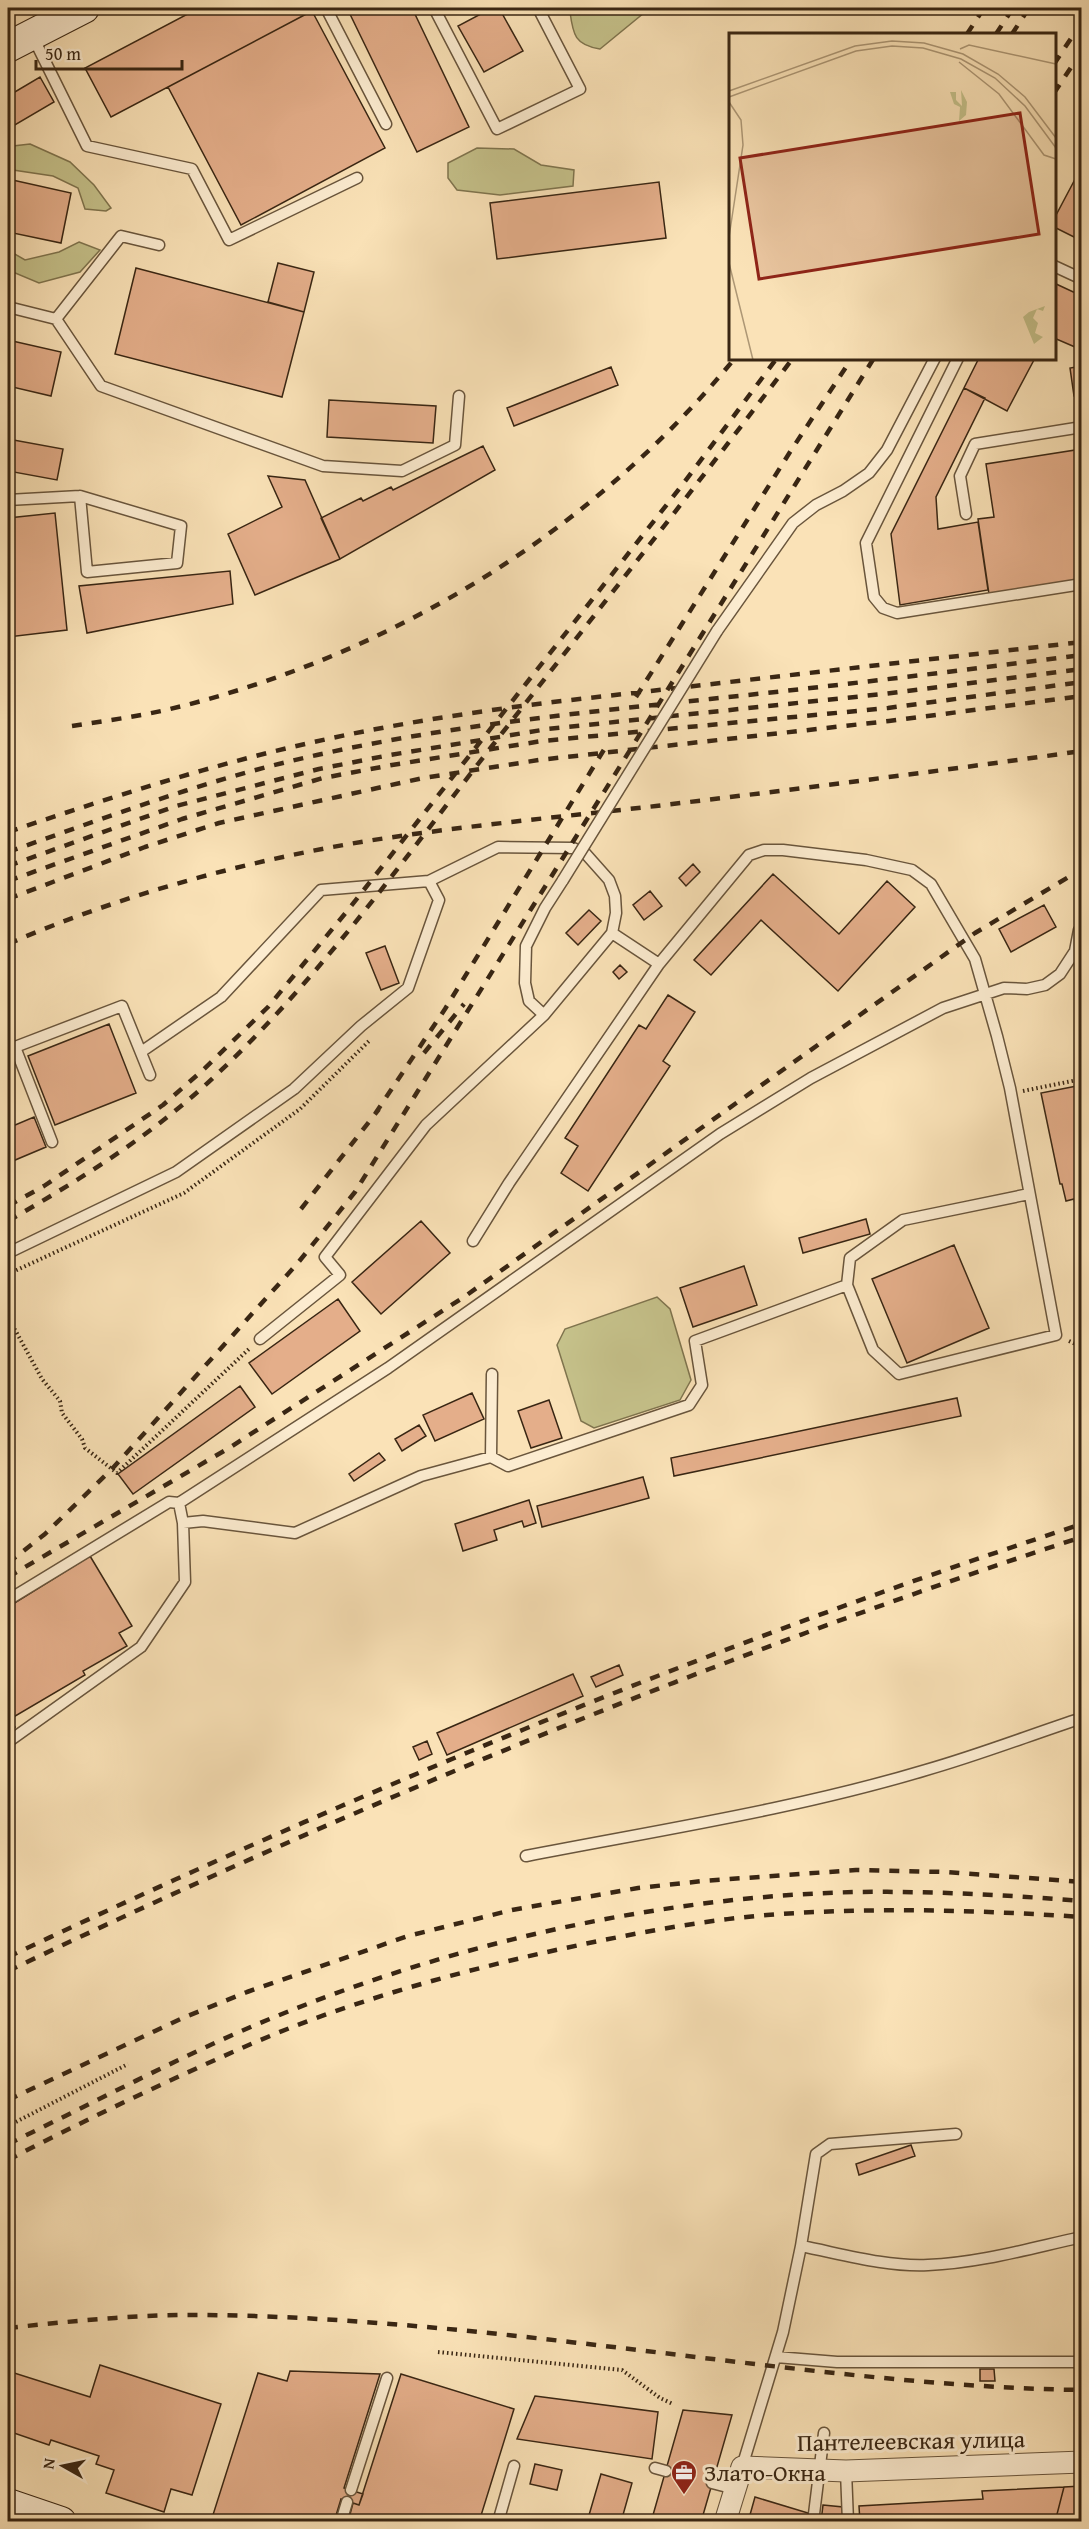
<svg xmlns="http://www.w3.org/2000/svg" width="1089" height="2529" viewBox="0 0 1089 2529" font-family="'Gentium Book Plus',serif">
<style>
.green{fill:#c5c18a;stroke:#7f744e;stroke-width:1.5}
.building{fill:#e4ae8a;stroke:#392613;stroke-width:1.5}
.lines{fill:none;stroke-linecap:round;stroke-linejoin:round}
.service-casing{stroke:#69553c;stroke-width:13}
.minor-casing{stroke:#69553c;stroke-width:23}
.secondary-casing{stroke:#392613;stroke-width:32}
.path{stroke:#392613;stroke-width:4;stroke-dasharray:1.5 3;stroke-linecap:butt}
.service{stroke:#fcecd0;stroke-width:10}
.minor{stroke:#fcecd0;stroke-width:21}
.secondary{stroke:#fcecd0;stroke-width:30}
.rail{stroke:#392613;stroke-width:4.5;stroke-dasharray:10 10;stroke-linecap:butt}
.service-bridge-casing{stroke:#69553c;stroke-width:13;stroke-linecap:butt}
.service-bridge{stroke:#fcecd0;stroke-width:10}
.labels{text-anchor:middle;stroke-width:6;stroke-linejoin:round;paint-order:stroke}
.street-label{font-size:24px;fill:#392613;stroke:#fcecd0}
.poi-label{font-size:24px;fill:#392613;stroke:#fcecd0;text-anchor:start}
.inset-road{fill:none;stroke:#ad9775;stroke-width:1.5}
.view{fill:#8f2418;fill-opacity:0.15;stroke:#8f2418;stroke-width:3}
.inset-edge{fill:none;stroke:#392613;stroke-width:3}
</style>
<rect width="100%" height="100%" fill="#fae2b7"/>
<filter id="stains"><feTurbulence type="fractalNoise" baseFrequency=".00333" numOctaves="4"/><feColorMatrix values="0 0 0 0 .2 0 0 0 0 .09 0 0 0 0 .02 0 0 0 .5 -.17"/></filter>
<radialGradient id="worn" r=".72"><stop offset=".6" stop-color="#630" stop-opacity="0"/><stop offset="1" stop-color="#630" stop-opacity=".3"/></radialGradient>
<path class="green" d="M576,8H650L600,49C575,45 573,35 570,12Z
M30,144L70,162L94,185L111,208L106,211L85,209L78,188L53,176L13,170L8,165V155L13,146Z
M477,148L514,149L541,165L574,170L573,186L500,195L457,190L448,178V163Z
M79,242L100,250L80,272L39,283L8,270V250L25,260L59,252Z
M657,1297L670,1309L691,1380L680,1400L594,1428L581,1421L557,1345L565,1329Z"/>
<path class="building" d="M199,8H310L312,11L111,117L85,68Z
M347,8H412L469,127L417,152Z
M492,8H499L523,51L484,72L458,26Z
M312,11L385,148L241,225L168,87Z
M40,77L54,102L8,129V96Z
M1082,166V241L1054,227V219Z
M8,179L71,193L61,243L8,232Z
M659,182L666,238L497,259L490,203Z
M278,263L314,272L304,312L268,302Z
M136,268L304,312L282,397L115,354Z
M1054,283L1082,296V350L1054,338Z
M8,340L61,352L51,396L8,386Z
M979,358H1035L1007,411L964,388Z
M1082,366V395L1074,396L1070,368Z
M611,367L618,385L514,426L507,408Z
M964,388L985,398L936,497L938,529L978,522L988,590L900,605L891,534Z
M329,400L436,406L433,443L327,437Z
M8,439L63,449L57,480L8,471Z
M483,446L495,470L340,559L321,518L361,498L363,501L391,487L393,490Z
M1082,449V580L989,594L978,519L994,517L986,464Z
M268,476L305,480L340,559L255,595L228,534L282,507Z
M55,513L67,630L8,637V518Z
M230,571L233,604L87,633L79,586Z
M693,864L700,872L686,886L679,878Z
M773,874L839,934L887,881L915,907L838,991L761,920L711,975L694,960Z
M650,891L662,906L644,920L633,905Z
M1044,905L1056,927L1011,952L999,929Z
M589,910L601,921L578,945L566,933Z
M385,946L399,983L381,990L366,953Z
M620,965L627,972L619,979L613,972Z
M668,995L695,1012L663,1061L670,1066L588,1191L561,1173L578,1146L565,1138L639,1025L646,1029Z
M109,1024L136,1093L55,1125L28,1056Z
M1082,1085V1217H1078L1074,1199L1066,1201L1062,1184H1060L1041,1093Z
M34,1117L46,1147L8,1163V1128Z
M866,1219L870,1234L803,1253L799,1238Z
M421,1221L450,1253L381,1314L352,1282Z
M954,1245L989,1328L907,1363L872,1279Z
M744,1266L757,1305L693,1327L680,1288Z
M338,1299L360,1331L272,1394L249,1363Z
M240,1386L255,1407L133,1494L118,1474Z
M472,1393L484,1419L435,1441L423,1415Z
M957,1398L961,1416L674,1476L671,1458Z
M549,1400L562,1438L531,1448L518,1411Z
M419,1425L426,1436L402,1451L395,1439Z
M379,1453L385,1460L354,1481L349,1474Z
M643,1477L649,1498L542,1527L537,1506Z
M529,1500L536,1523L524,1527L522,1521L494,1530L497,1540L463,1551L455,1524Z
M90,1556L132,1626L119,1633L127,1646L83,1671L85,1675L10,1719L15,1727L8,1732V1607Z
M619,1665L623,1675L596,1687L591,1677Z
M573,1674L583,1696L447,1755L437,1733Z
M427,1741L432,1754L419,1760L413,1747Z
M911,2145L915,2156L859,2175L856,2164Z
M100,2365L221,2404L192,2495L171,2489L164,2512L106,2493L114,2470L96,2464L99,2456L51,2440L49,2445L8,2431V2371L90,2397Z
M980,2369H994L995,2381H980Z
M290,2371L380,2374L344,2488L363,2494L359,2505L341,2499L334,2522H223L212,2518L258,2373L287,2381Z
M401,2374L514,2409L479,2522H348L353,2503L359,2505Z
M535,2396L658,2412L652,2459L517,2439Z
M683,2410L732,2415L701,2522H651Z
M535,2464L562,2470L557,2490L530,2484Z
M601,2474L632,2483L621,2522H587Z
M1082,2486V2512H1078V2522H1055L1064,2487Z
M1064,2487L1055,2522H860L859,2506L983,2499L982,2491Z
M755,2497L808,2513L806,2522H748Z
M823,2505L843,2507L842,2522H821Z"/>
<g class="lines">
<defs>
<path id="service" d="M326,8L386,124
M434,8L497,129L580,89L538,8
M32,35L87,146L192,169L229,240L357,178
M1054,266L1082,279
M8,307L56,319L101,386L323,466L402,471L455,445L459,396
M56,319L121,236L159,245
M958,358L866,543L874,597L883,608L897,613L1082,584
M8,500L80,496L181,526L177,563L87,572L80,496
M966,514L960,476L975,444L1082,427
M717,631L793,523L816,505L843,491L869,473L887,450L935,358
M563,880L545,908L526,946L525,983L529,1001L544,1015L612,933
M141,1052L221,997L321,890L429,881L498,847L573,848L585,853L609,880L615,896L616,913L612,933L659,964L749,855L764,850H783L866,860L912,870L931,884L975,959L997,1036L1010,1088L1056,1335L899,1374L873,1350L847,1285L850,1258L903,1220L1029,1194
M52,1142L15,1047L122,1006L150,1075
M473,1241L509,1183L659,964
M8,1253L176,1172L294,1089L361,1026L408,988L439,900L429,881
M260,1339L340,1275L325,1257L426,1125L544,1015
M492,1374L491,1457L508,1466L689,1405L702,1385L695,1341L847,1285
M179,1503L388,1368L720,1134L811,1078L943,1008L1004,988L1027,989L1045,985L1060,974L1075,951L1079,930L1082,927
M183,1523L203,1521L295,1533L421,1476L491,1457
M8,1600L169,1502L179,1503L183,1523L185,1582L141,1647L8,1742
M526,1856C659,1830 796,1809 926,1770C979,1755 1030,1735 1082,1718
M801,2246C842,2254 886,2267 928,2265C980,2263 1031,2248 1082,2237
M776,2357L837,2362H1082
M742,2467L783,2332L801,2246L816,2154L830,2144L956,2134
M655,2468L666,2471
M846,2471L848,2522
M712,2483L735,2489
M351,2490L387,2378
M341,2522L347,2502
M498,2522L514,2466
M813,2522L824,2433"/>
<path id="minor" d="M725,2522L742,2467L846,2471L1082,2462"/>
<path id="secondary" d="M8,47L84,8
M8,2504L61,2522"/>
</defs>
<use href="#service" class="service-casing"/>
<use href="#minor" class="minor-casing"/>
<use href="#secondary" class="secondary-casing"/>
<path class="path" d="M1023,1091L1082,1079
M8,1274L184,1193L300,1109L369,1041
M8,1317L42,1379L60,1401L62,1413L82,1439L85,1448L117,1473L250,1348
M1069,1341L1082,1347
M8,2126L128,2064
M438,2352L622,2370L660,2398L673,2404"/>
<use href="#service" class="service"/>
<use href="#minor" class="minor"/>
<use href="#secondary" class="secondary"/>
<path class="rail" d="M967,34L984,8
M996,34L1013,8
M1012,34L1029,8
M1054,64L1082,22
M1054,93L1082,51
M636,697L790,452L852,358
M72,726C103,721 135,717 166,710C386,658 591,534 735,358
M8,832C109,798 210,765 314,742C393,724 473,712 553,702L1082,642
M8,852C110,816 211,778 317,755C447,726 578,713 710,699C834,686 958,671 1082,655
M8,866L176,806L319,769L390,755L548,729L883,694L1082,669
M8,881L182,819L323,778L392,765L542,741L888,708L1082,682
M8,899L145,847L219,823L423,778L539,760L889,721L1082,696
M8,944C121,895 245,861 367,841C462,826 560,817 656,806C798,789 940,771 1082,751
M424,1053L464,1004
M375,1114L445,1009L605,748
M8,1206L44,1186L163,1105L203,1070L268,1007L348,910L683,484L777,358
M301,1209L379,1109
M8,1221C81,1179 154,1134 215,1076C320,978 404,859 492,746C593,617 694,489 793,358
M8,1563L45,1534L112,1469L297,1264L355,1192L874,358
M8,1577L229,1448L464,1297L975,933L1082,869
M8,1957C357,1792 714,1644 1082,1524
M8,1971C356,1805 714,1657 1082,1537
M8,2100L185,2017L247,1992L408,1936L512,1910L638,1888L703,1881L856,1870L946,1872L1082,1882
M8,2144C102,2099 195,2048 292,2010C468,1940 668,1896 857,1892C932,1891 1007,1895 1082,1901
M8,2160C87,2119 169,2080 251,2044C348,2002 453,1973 556,1950C626,1935 696,1921 767,1915C871,1907 977,1910 1082,1917
M8,2328C73,2321 141,2314 207,2315C374,2317 539,2338 704,2358C830,2373 955,2388 1082,2390"/>
<defs>
<path id="service-bridge" d="M563,880L717,631"/>
</defs>
<use href="#service-bridge" class="service-bridge-casing"/>
<use href="#service-bridge" class="service-bridge"/>
</g>
<defs>
<symbol id="office-pin" viewBox="-11 -11 22 30"><path d="M0 17L-7.5 6A9.5 9.5 0 1 1 7.5 6Z" fill="#8f2418" stroke="#fcecd0"/><path d="M-6-3h4V-5.5h4V-3h4V5H-6ZM-1-4.5V-3h2v-1.5ZM-6 0V1H6V0Z" fill="#fff"/></symbol>
</defs>
<g fill-rule="evenodd">
<use href="#office-pin" x="669" y="2458" width="30" height="40"/>
</g>
<g class="labels">
<g class="street-label">
<text transform="translate(911 2441) rotate(-1)" y="8">Пантелеевская улица</text>
</g>
<g class="poi-label">
<text x="704" y="2481">Злато-Окна</text>
</g>
</g>
<g transform="translate(729 33)">
<rect width="327" height="327" fill="#fae2b7"/>
<path d="M232,57L238,69L237,82L230,88L231,74L225,71L221,59H227V67L233,73ZM316,273L314,278L308,276L304,285L309,290L306,300L314,304L305,311L294,284L300,279Z" fill="#c5c18a"/>
<path class="inset-road" d="M231,16L240,12L327,31M230,29L270,61L315,122L327,126M0,58L126,13L163,8L195,10L234,21L269,41L296,64L327,105M0,64L127,18L163,13L194,15L232,26L266,45L296,73L327,115M0,69L12,87L14,112L0,204M0,230L24,327"/>
<path class="view" d="M291,80L310,201L30,246L11,125Z"/>
<rect width="327" height="327" class="inset-edge"/>
</g>
<rect width="1089" height="2529" fill="none" stroke="#fae2b7" stroke-width="30"/>
<rect x="9" y="9" width="1071" height="2511" fill="none" stroke="#392613" stroke-width="3"/>
<rect x="15" y="15" width="1059" height="2499" fill="none" stroke="#392613" stroke-width="1.5"/>
<g transform="translate(63 2466) rotate(279)" stroke="#fcecd0" stroke-width="4.5" paint-order="stroke">
<path d="M0-4.5L10 22L0 15L-10 22Z" fill="#392613"/>
<text y="-9" font-size="16" font-weight="bold" text-anchor="middle" fill="#392613">N</text>
</g>
<path d="M36 60v9h146v-9" fill="none" stroke="#392613" stroke-width="3"/>
<text x="45" y="60" font-size="18" fill="#392613" stroke="#fcecd0" stroke-width="4.5" paint-order="stroke">50 m</text>
<rect width="100%" height="100%" filter="url(#stains)"/>
<rect width="100%" height="100%" fill="url(#worn)"/>
</svg>
